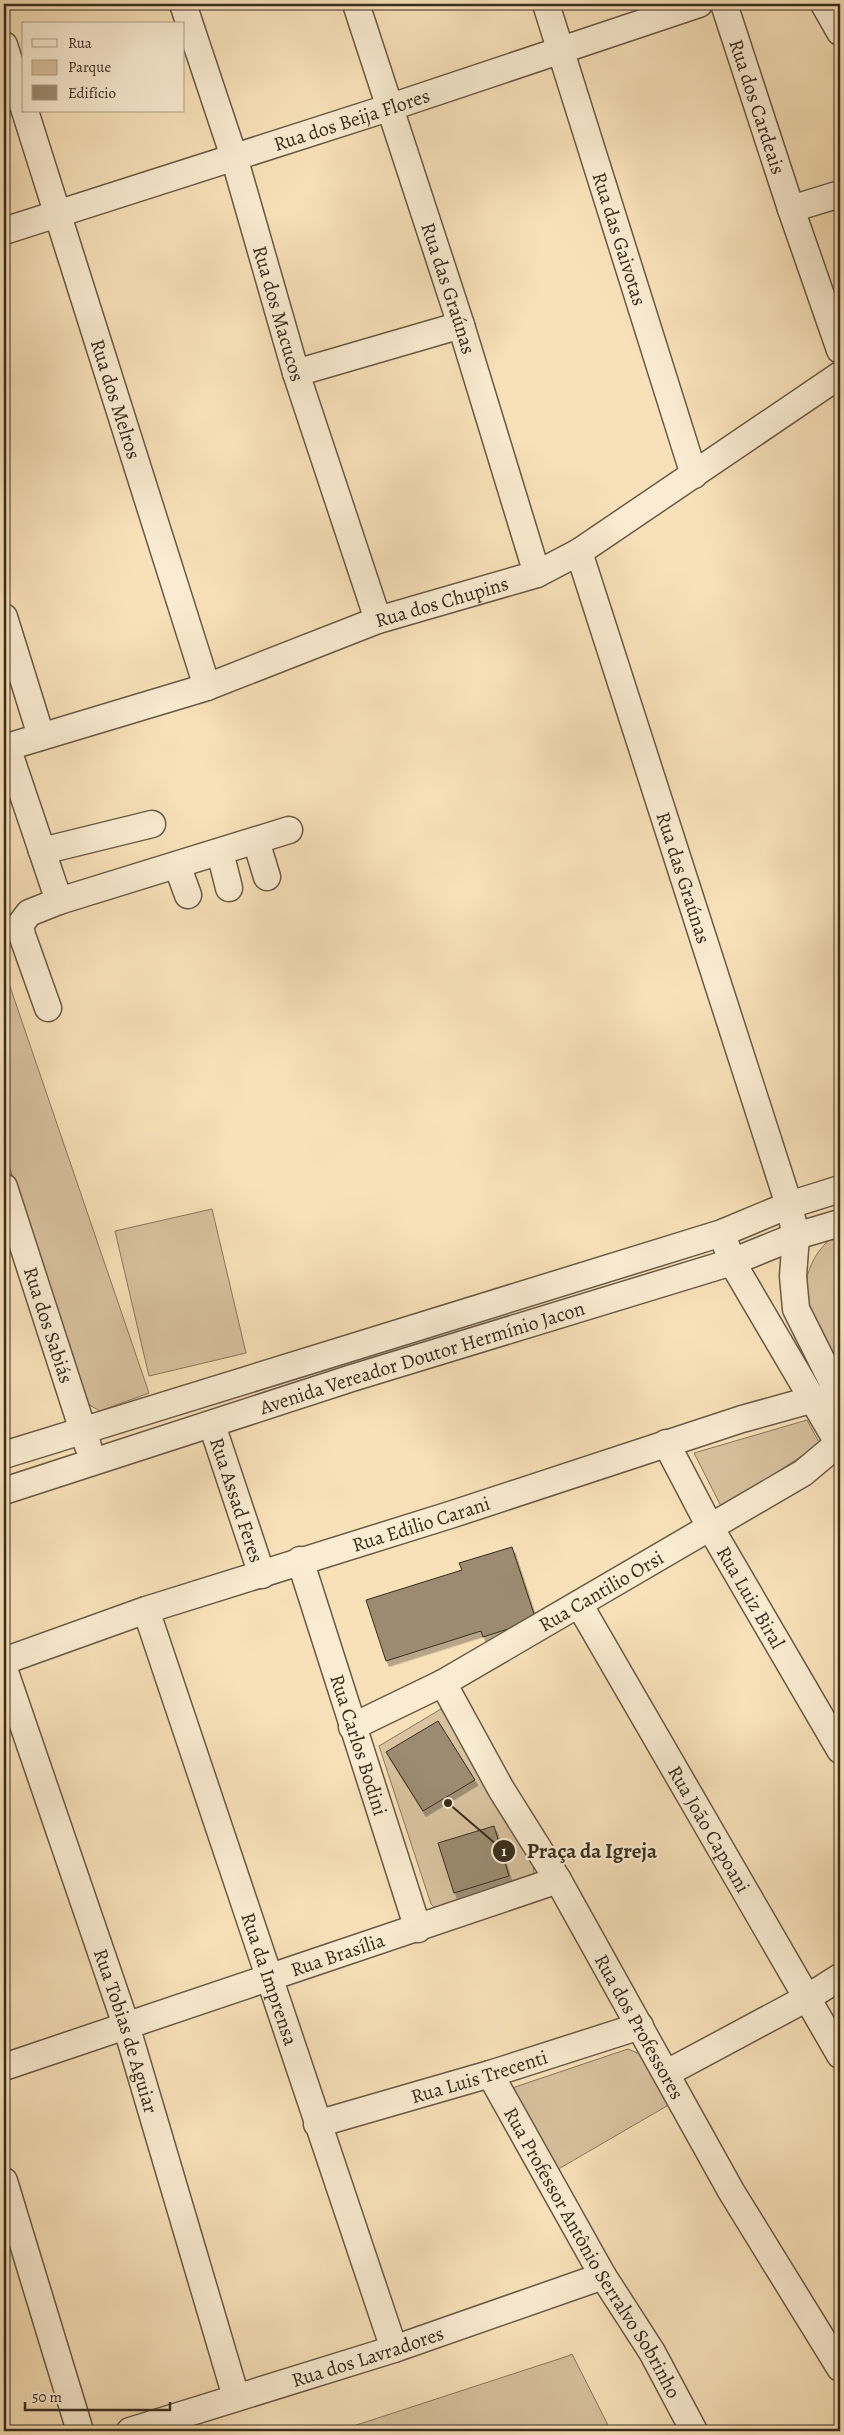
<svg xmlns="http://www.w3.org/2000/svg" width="844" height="2435" viewBox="0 0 844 2435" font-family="Alegreya,serif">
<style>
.green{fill:#d8c29f;stroke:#88785e}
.building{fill:#9c8b6f;stroke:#392d1e;filter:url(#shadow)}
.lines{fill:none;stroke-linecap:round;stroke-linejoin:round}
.minor-casing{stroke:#695a45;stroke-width:29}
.minor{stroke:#faecd2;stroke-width:26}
.labels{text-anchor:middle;stroke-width:4.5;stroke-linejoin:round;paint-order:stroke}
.street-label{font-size:20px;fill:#392d1e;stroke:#faecd2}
.leader{fill:none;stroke:#392d1e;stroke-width:2}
.callout-dot{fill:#392d1e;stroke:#faecd2;stroke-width:2}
.mark-label{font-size:15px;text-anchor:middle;font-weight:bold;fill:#fff}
.callout-label{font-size:21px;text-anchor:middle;font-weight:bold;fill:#392d1e;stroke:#faecd2;stroke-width:4.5;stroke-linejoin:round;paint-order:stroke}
</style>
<defs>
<filter id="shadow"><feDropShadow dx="3" dy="5.5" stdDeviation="0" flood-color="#0004"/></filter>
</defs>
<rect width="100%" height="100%" fill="#f8e1b9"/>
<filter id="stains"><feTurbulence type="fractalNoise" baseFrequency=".004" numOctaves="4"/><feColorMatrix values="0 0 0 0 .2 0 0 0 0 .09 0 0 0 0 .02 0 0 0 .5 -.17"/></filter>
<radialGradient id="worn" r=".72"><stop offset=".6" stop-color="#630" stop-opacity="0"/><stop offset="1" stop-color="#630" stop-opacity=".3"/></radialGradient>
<path class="green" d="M4,969L149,1393L100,1411L91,1406L83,1396L4,1150Z
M212,1209L246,1353L149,1376L115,1231Z
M840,1232V1369C830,1353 815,1334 809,1316C798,1283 812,1249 840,1232Z
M807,1420L820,1444L722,1508L694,1453Z
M441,1709L533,1861L534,1874L527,1881L438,1911L431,1904L379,1746Z
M628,2049L642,2055L672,2103L555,2171L511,2092L515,2087Z
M572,2354L611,2431H338L568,2356Z"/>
<path class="building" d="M512,1547L536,1620L483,1637L481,1631L386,1661L366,1600L462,1570L459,1563Z
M438,1721L475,1780L423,1811L386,1752Z
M494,1826L509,1876L454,1893L438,1843Z"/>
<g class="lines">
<defs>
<g id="minor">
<path id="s1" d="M183,4L234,157L296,373L378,620"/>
<path id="s2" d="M356,4L461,325L537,574"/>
<path id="s3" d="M546,4L694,475"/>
<path id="s4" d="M724,4L791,209L840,350"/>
<path d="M824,4L840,32"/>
<path d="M4,45L24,108"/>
<path id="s5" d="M25,111L207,687"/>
<path d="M791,209L840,194"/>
<path id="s6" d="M4,231L388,108L699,4"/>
<path d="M296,373L461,325"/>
<path id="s7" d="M579,552L789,1205L796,1236L793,1276L796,1309L840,1397"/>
<path d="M4,617L41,736"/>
<path d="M7,747L59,901"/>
<path id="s8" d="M4,748L207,687L378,620L537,574L579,552L840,375"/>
<path d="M256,841L267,877"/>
<path d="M42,851L152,824"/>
<path d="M220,852L229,888"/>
<path d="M177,865L188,895"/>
<path d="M48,1008L22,935L20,925L29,913L59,901L289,830"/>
<path id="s9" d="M4,1187L88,1446"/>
<path d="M726,1245L732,1262L840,1446"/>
<path id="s10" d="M212,1425L262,1575"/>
<path id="s11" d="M666,1443L710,1527L840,1750"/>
<path d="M4,1455L722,1233L789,1205L840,1189"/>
<path id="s12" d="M4,1491L352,1378L732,1262L796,1236L840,1223"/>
<path id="s13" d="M300,1560L418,1929"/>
<path id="s14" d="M579,1604L840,2055"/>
<path id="s15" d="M146,1610L394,2349"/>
<path id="s16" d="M4,1661L146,1610L453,1514L742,1419L814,1399L840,1398"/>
<path id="s17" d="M4,1669L126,2025L236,2397"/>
<path id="s18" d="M443,1683L501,1789L558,1880L731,2191L840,2368"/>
<path id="s19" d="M352,1727L443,1683L803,1473L840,1442"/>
<path id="s20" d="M4,2067L558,1880"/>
<path d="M667,2073L807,1998L840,1977"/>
<path id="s21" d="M490,2074L603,2276L652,2352L694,2431"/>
<path id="s22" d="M317,2124L490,2074L640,2026"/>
<path d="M4,2181L80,2431"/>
<path id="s23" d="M130,2431L394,2349L603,2276"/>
</g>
</defs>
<use href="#minor" class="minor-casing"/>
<use href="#minor" class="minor"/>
</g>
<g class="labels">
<g class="street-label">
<text dy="7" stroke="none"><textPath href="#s4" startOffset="108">Rua dos Cardeais</textPath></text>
<text dy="7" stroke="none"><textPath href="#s6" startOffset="365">Rua dos Beija Flores</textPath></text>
<text dy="7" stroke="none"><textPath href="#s3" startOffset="246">Rua das Gaivotas</textPath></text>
<text dy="7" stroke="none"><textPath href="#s2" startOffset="299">Rua das Graúnas</textPath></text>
<text dy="7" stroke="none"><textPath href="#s1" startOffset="324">Rua dos Macucos</textPath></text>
<text dy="7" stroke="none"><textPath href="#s5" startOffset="302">Rua dos Melros</textPath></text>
<text dy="7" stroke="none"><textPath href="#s8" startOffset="462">Rua dos Chupins</textPath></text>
<text dy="7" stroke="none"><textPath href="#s7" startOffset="342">Rua das Graúnas</textPath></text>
<text dy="7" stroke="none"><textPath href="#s9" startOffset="145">Rua dos Sabiás</textPath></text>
<text dy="7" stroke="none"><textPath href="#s12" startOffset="439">Avenida Vereador Doutor Hermínio Jacon</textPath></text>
<text dy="7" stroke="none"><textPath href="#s10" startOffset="79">Rua Assad Feres</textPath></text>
<text dy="7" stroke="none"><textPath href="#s16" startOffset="439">Rua Edilio Carani</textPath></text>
<text dy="7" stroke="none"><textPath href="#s19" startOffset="284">Rua Cantilio Orsi</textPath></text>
<text dy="7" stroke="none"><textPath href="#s11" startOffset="176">Rua Luiz Biral</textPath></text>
<text dy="7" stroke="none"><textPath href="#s13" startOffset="194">Rua Carlos Bodini</textPath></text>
<text dy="7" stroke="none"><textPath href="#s14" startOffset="260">Rua João Capoani</textPath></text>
<text dy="7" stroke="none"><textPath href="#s20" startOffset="352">Rua Brasília</textPath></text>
<text dy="7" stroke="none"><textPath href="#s15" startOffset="389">Rua da Imprensa</textPath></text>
<text dy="7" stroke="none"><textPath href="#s18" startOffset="396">Rua dos Professores</textPath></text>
<text dy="7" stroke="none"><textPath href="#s17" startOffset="382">Rua Tobias de Aguiar</textPath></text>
<text dy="7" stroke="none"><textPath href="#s22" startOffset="169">Rua Luis Trecenti</textPath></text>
<text dy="7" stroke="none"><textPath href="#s21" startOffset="206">Rua Professor Antônio Serralvo Sobrinho</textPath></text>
<text dy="7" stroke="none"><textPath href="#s23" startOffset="249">Rua dos Lavradores</textPath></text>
</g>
</g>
<path class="leader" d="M448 1803L504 1851"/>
<g class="callout-dot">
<circle cx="448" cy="1803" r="5"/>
<circle cx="504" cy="1851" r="12"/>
</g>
<g class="mark-label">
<text x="504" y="1856">1</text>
</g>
<g class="callout-label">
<text x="592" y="1858">Praça da Igreja</text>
</g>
<rect width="844" height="2435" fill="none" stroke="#f8e1b9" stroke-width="20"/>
<rect x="5" y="5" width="834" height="2425" fill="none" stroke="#392d1e" stroke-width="2.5"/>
<rect x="10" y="10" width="824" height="2415" fill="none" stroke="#392d1e"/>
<rect x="22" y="22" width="162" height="90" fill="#faecd2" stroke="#ada08a"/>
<rect x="32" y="39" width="25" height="8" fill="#faecd2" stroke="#ada08a"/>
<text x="68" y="48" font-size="15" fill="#392d1e">Rua</text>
<rect x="32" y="60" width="25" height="15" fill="#d8c29f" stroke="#ada08a"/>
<text x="68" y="72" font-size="15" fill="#392d1e">Parque</text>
<rect x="32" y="85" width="25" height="15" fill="#9c8b6f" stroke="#ada08a"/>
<text x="68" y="98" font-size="15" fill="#392d1e">Edifício</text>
<path d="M25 2402v8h145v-8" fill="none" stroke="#392d1e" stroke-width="2.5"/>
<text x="32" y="2402" font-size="15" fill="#392d1e" stroke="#faecd2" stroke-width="4" paint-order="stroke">50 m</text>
<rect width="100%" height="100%" filter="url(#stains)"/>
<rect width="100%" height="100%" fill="url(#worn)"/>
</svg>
